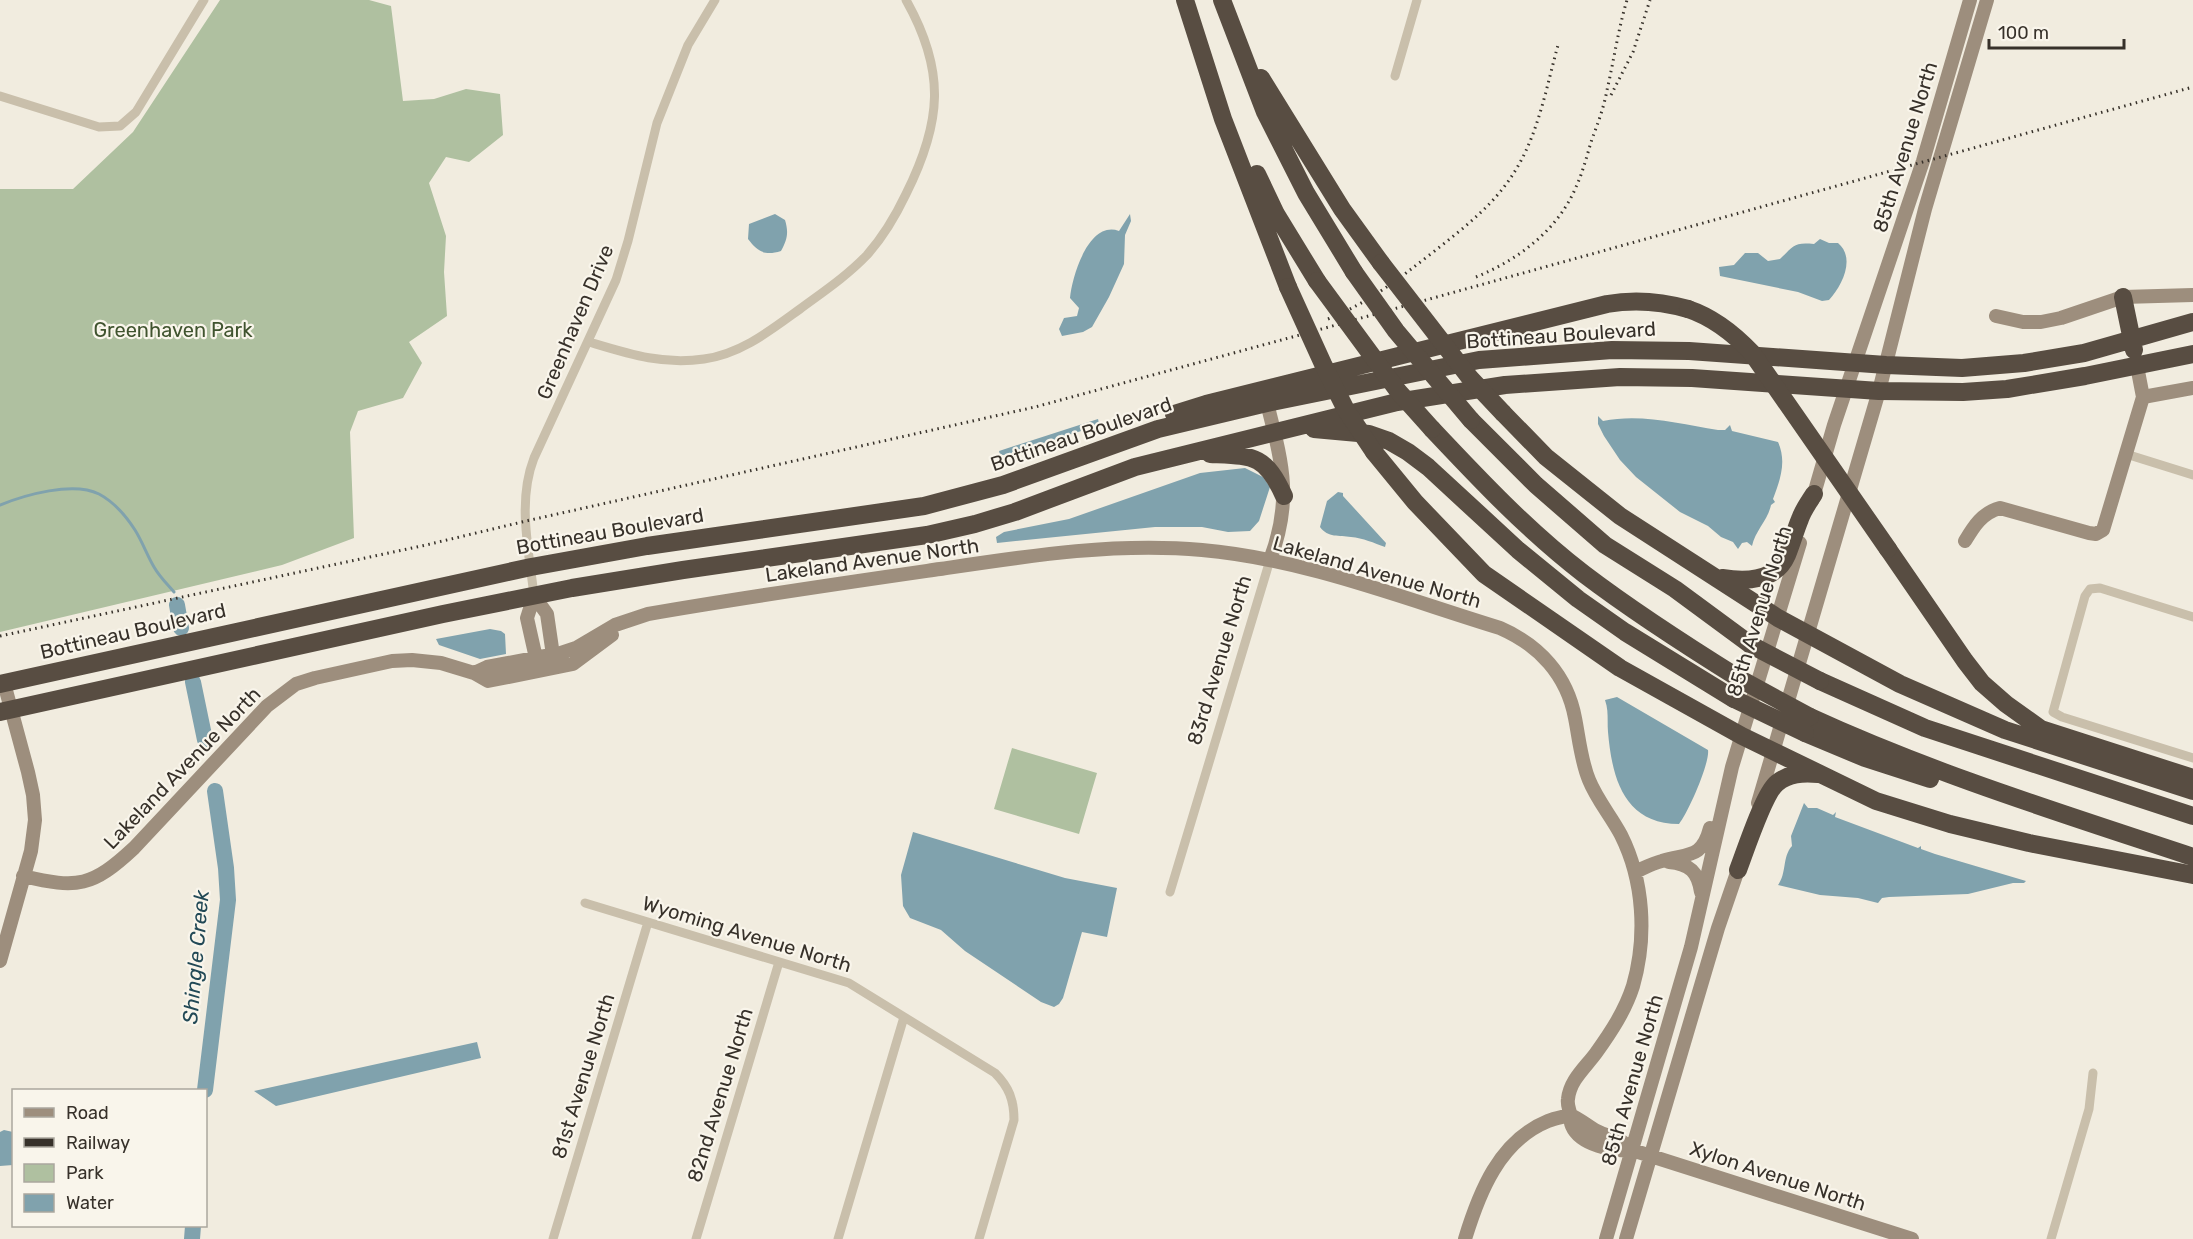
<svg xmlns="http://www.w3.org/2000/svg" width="2193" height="1239" viewBox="0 0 2193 1239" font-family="Rubik,sans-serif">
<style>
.green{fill:#afc0a0}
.water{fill:#80a2ad}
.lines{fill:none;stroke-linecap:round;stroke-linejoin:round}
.stream{stroke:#80a2ad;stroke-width:3}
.river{stroke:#80a2ad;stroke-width:16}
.street{stroke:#c9bfab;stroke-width:9}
.secondary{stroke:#9d8e7d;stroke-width:14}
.highway{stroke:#584d42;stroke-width:18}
.rail{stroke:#37312a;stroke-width:3;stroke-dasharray:1.5 4.5;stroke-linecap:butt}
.highway-bridge{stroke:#584d42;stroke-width:18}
.labels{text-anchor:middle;stroke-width:4.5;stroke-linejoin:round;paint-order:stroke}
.street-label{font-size:20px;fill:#37312a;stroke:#f9f5eb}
.park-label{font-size:20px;fill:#40542f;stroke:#f9f5eb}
.water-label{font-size:21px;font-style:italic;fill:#224956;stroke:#f9f5eb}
</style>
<rect width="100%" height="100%" fill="#f1ecdf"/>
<path class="green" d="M220,0H369L391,6L403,101L434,99L466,89L500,94L503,135L469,162L446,157L429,183L446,236L444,272L447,316L409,342L422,363L403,398L358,411L350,432L354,538L282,565L0,632V189H73L133,132Z
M1012,748L1097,773L1079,834L994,809Z"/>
<path class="water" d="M775,214L785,220C789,233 787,240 781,251C765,256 758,252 748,239L749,224Z
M1130,214L1131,221L1125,235L1124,264L1109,297L1092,327L1083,332L1062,336L1059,329L1064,318L1077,316L1079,308L1070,298C1072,276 1089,220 1119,231Z
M1820,239L1829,243H1838C1856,258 1842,286 1829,300L1822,301L1798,292L1720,276L1719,267L1734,265L1745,253H1758L1768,261L1780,259C1794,246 1793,242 1814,244Z
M1598,416L1603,421C1641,413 1680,424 1718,430H1725L1730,425L1732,431L1778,442C1787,462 1780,480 1773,499L1775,502L1771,505C1768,520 1755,531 1752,546L1747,542L1742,543L1738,549L1733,542L1721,537L1708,526L1680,512L1636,477L1620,460L1604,436L1598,424Z
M1098,419L1099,423L1087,429L1009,455H1000L999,451Z
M1245,468L1263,477L1270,487L1259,521L1250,531L1228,532L1202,527H1155L997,543L996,537L1004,532L1069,519L1200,473Z
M1338,492L1343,493V496L1386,543L1385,547C1374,543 1363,538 1351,537C1339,535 1328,538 1320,527L1327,501Z
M490,629L501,631L505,634L506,654L480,659L439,645L436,639Z
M1617,697L1708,750C1710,763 1688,813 1679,824C1624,824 1612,778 1608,732C1607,721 1609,711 1605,700Z
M1804,803L1808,808H1817L1833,815L1836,812L1835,817L1918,848L1921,846V849L1935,854L2026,881L2024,883H2013L1968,894L1889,897L1882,898L1878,903L1858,898L1820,895L1778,885C1787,873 1782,857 1792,846L1791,836Z
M913,832L1065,878L1117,888L1107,937L1082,932L1063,998L1059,1004L1054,1007L1041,1002L965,951L941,930L910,918L903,906L901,875Z
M477,1042L481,1058L276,1106L254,1091Z
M4,1130L13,1132V1165L0,1166V1132Z"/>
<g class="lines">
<path class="stream" d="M0,505C25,495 73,481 99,494C114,502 126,516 135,530C142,541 147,555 154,567C159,576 167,584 174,592"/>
<path class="river" d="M177,605L181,628
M193,682L205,740
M205,1090L228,900L226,868L215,791
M192,1239L193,1226"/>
<path class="street" d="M1395,76L1417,0
M0,96L99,127L120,126L136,112L204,0
M589,342C629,354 662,365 704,359C741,354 771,330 800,309C823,292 847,276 867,255C883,237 896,215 906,194C942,122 946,71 906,0
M2126,454L2193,475
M534,596C529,550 517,502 534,458L616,280L628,241L657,123L688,45L715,0
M2193,617L2100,588L2090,589L2085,596L2053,712L2062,717L2193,758
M1170,892L1270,560
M585,903L849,983L995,1073C1009,1087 1014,1100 1014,1120L979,1239
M553,1239L648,922
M696,1239L779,962
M838,1239L904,1017
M2051,1239L2089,1109L2093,1073"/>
<path class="secondary" d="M1996,316L2023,322H2041L2061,318L2123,297L2193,295
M2143,397L2193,388
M1267,403C1282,463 1293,499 1270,560
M1812,501L1834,425L1923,161L1970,0
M1965,541C1974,526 1982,513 2000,508L2089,533L2096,534L2103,530L2143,397L2137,366
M534,596L527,618L538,667
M534,596L547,614L554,662
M474,673L487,667L561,653L576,648L615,625L648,614C745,597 843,583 940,569C1027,556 1114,542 1202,550C1304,559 1402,598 1500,628C1539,645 1567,675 1575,718C1579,738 1581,761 1589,780C1597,800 1611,816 1621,835C1644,881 1647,937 1633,986C1625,1011 1611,1032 1596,1053C1585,1068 1570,1080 1568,1099C1567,1104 1569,1108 1570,1113C1570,1117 1570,1122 1572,1126C1580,1145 1614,1152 1632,1150L1912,1239
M1758,803L1879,391L1925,209L1987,0
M1669,862C1690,864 1698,872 1701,892
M1635,872C1644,868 1653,863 1662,861C1688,853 1702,859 1710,828
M23,876C78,889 92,887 134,848L267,706L296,684L315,678L392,661L412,660L441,663L474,673L488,681L573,664L612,635
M0,961L31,851L35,820L33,795L28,772L4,683
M1570,1115C1580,1119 1586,1125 1595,1130C1612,1139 1617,1135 1632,1150
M1465,1239C1479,1193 1499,1141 1548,1121C1555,1118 1563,1117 1570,1115
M1606,1239L1691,947L1732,767L1800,543
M1626,1239L1718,928L1741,861"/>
<path class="highway" d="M1185,0L1223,119L1288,287
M1222,0L1265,112L1306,193L1354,272
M1261,78L1342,209L1381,263
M1257,174L1276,214L1317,281
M2123,297L2134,350
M1503,413L1546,457L1620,516L1778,618L1900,684L2005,730L2193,791
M1174,414L1206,404L1607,304C1635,299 1660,301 1688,309
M1471,420L1536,485L1605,545L1675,589L1751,645
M1314,429L1369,434L1389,441L1408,452L1428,467L1518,550L1578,599L1625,632L1734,699
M1432,429C1480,480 1528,531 1584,574C1634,612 1687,646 1740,679
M1374,452L1415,502L1484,574L1620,668L1742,736L1876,801L1950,824L2029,843L2193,875
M1210,454C1253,456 1265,454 1284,496
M1888,549L1965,661L1982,683L2006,704L2041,729L2193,778
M1722,578C1746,582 1776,581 1787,555C1792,543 1795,531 1800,519C1803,510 1809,502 1814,494
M1820,681L1925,728L2193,816
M0,684L531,567L647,546L924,506L1003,485L1158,429L1267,403L1479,360L1612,350L1689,351L1886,365L1962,368L2024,363L2084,353L2193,322
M0,712L443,614L572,588L683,570L927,535L975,524L1015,512L1135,467L1397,402L1505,385L1620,377L1692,378L1879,391L1963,392L2007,389L2085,376L2193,354
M1810,717C1934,774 2064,814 2193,857
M1805,733L1865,758L1930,779
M1738,870C1745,852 1764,793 1777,783C1789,773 1803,773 1818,774"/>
<path class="rail" d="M1611,95L1633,52L1650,0
M1476,277C1518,260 1558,230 1576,187C1583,172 1587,155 1592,139C1598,123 1604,107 1607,90C1614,60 1618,30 1627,0
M1328,319C1370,302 1397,280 1432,253C1465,227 1497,203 1518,166C1539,130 1547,85 1558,45
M0,636L426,545L526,521L1035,407L1318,330L2193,87"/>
<path class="highway-bridge" d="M1381,263L1470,378L1503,413
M1354,272L1396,331L1471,420
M1317,281L1398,391L1432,429
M1288,287L1323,364L1346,410L1374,452
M1688,309C1712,317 1735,335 1752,353L1888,549
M1751,645L1820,681
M1740,679L1810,717
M1734,699L1805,733"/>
</g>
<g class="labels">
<g class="street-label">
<text transform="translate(1905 147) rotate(-73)" y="7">85th Avenue North</text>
<text transform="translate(575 322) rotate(-67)" y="7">Greenhaven Drive</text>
<text transform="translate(1561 335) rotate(-4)" y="7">Bottineau Boulevard</text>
<text transform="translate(1081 434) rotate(-19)" y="7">Bottineau Boulevard</text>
<text transform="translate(610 531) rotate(-10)" y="7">Bottineau Boulevard</text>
<text transform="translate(872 560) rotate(-8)" y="7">Lakeland Avenue North</text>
<text transform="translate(1377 572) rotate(16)" y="7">Lakeland Avenue North</text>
<text transform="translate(1759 611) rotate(-73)" y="7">85th Avenue North</text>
<text transform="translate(133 631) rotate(-13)" y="7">Bottineau Boulevard</text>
<text transform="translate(1219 660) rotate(-73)" y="7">83rd Avenue North</text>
<text transform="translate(182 768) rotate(-46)" y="7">Lakeland Avenue North</text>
<text transform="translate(747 934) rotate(17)" y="7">Wyoming Avenue North</text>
<text transform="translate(583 1076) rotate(-73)" y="7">81st Avenue North</text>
<text transform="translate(1632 1080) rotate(-74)" y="7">85th Avenue North</text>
<text transform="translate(720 1095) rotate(-73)" y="7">82nd Avenue North</text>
<text transform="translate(1778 1176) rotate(18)" y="7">Xylon Avenue North</text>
</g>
<g class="park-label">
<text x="173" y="337">Greenhaven Park</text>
</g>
<g class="water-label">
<text transform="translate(196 957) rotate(-85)" y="7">Shingle Creek</text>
</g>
</g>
<rect x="12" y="1089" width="195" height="138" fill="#f9f5eb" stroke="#aba79e" stroke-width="1.5"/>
<rect x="24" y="1108" width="30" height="9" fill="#9d8e7d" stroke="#aba79e" stroke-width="1.5"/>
<text x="66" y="1119" font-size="18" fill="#37312a">Road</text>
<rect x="24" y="1138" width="30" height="9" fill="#37312a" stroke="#aba79e" stroke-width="1.5"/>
<text x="66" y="1149" font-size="18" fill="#37312a">Railway</text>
<rect x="24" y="1164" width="30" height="18" fill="#afc0a0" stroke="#aba79e" stroke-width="1.5"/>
<text x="66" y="1179" font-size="18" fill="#37312a">Park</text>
<rect x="24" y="1194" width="30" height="18" fill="#80a2ad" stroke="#aba79e" stroke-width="1.5"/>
<text x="66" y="1209" font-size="18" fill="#37312a">Water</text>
<path d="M1989 39v9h135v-9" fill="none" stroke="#37312a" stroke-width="3"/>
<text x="1998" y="39" font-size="18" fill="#37312a" stroke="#f9f5eb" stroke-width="4.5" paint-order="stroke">100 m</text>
</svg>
